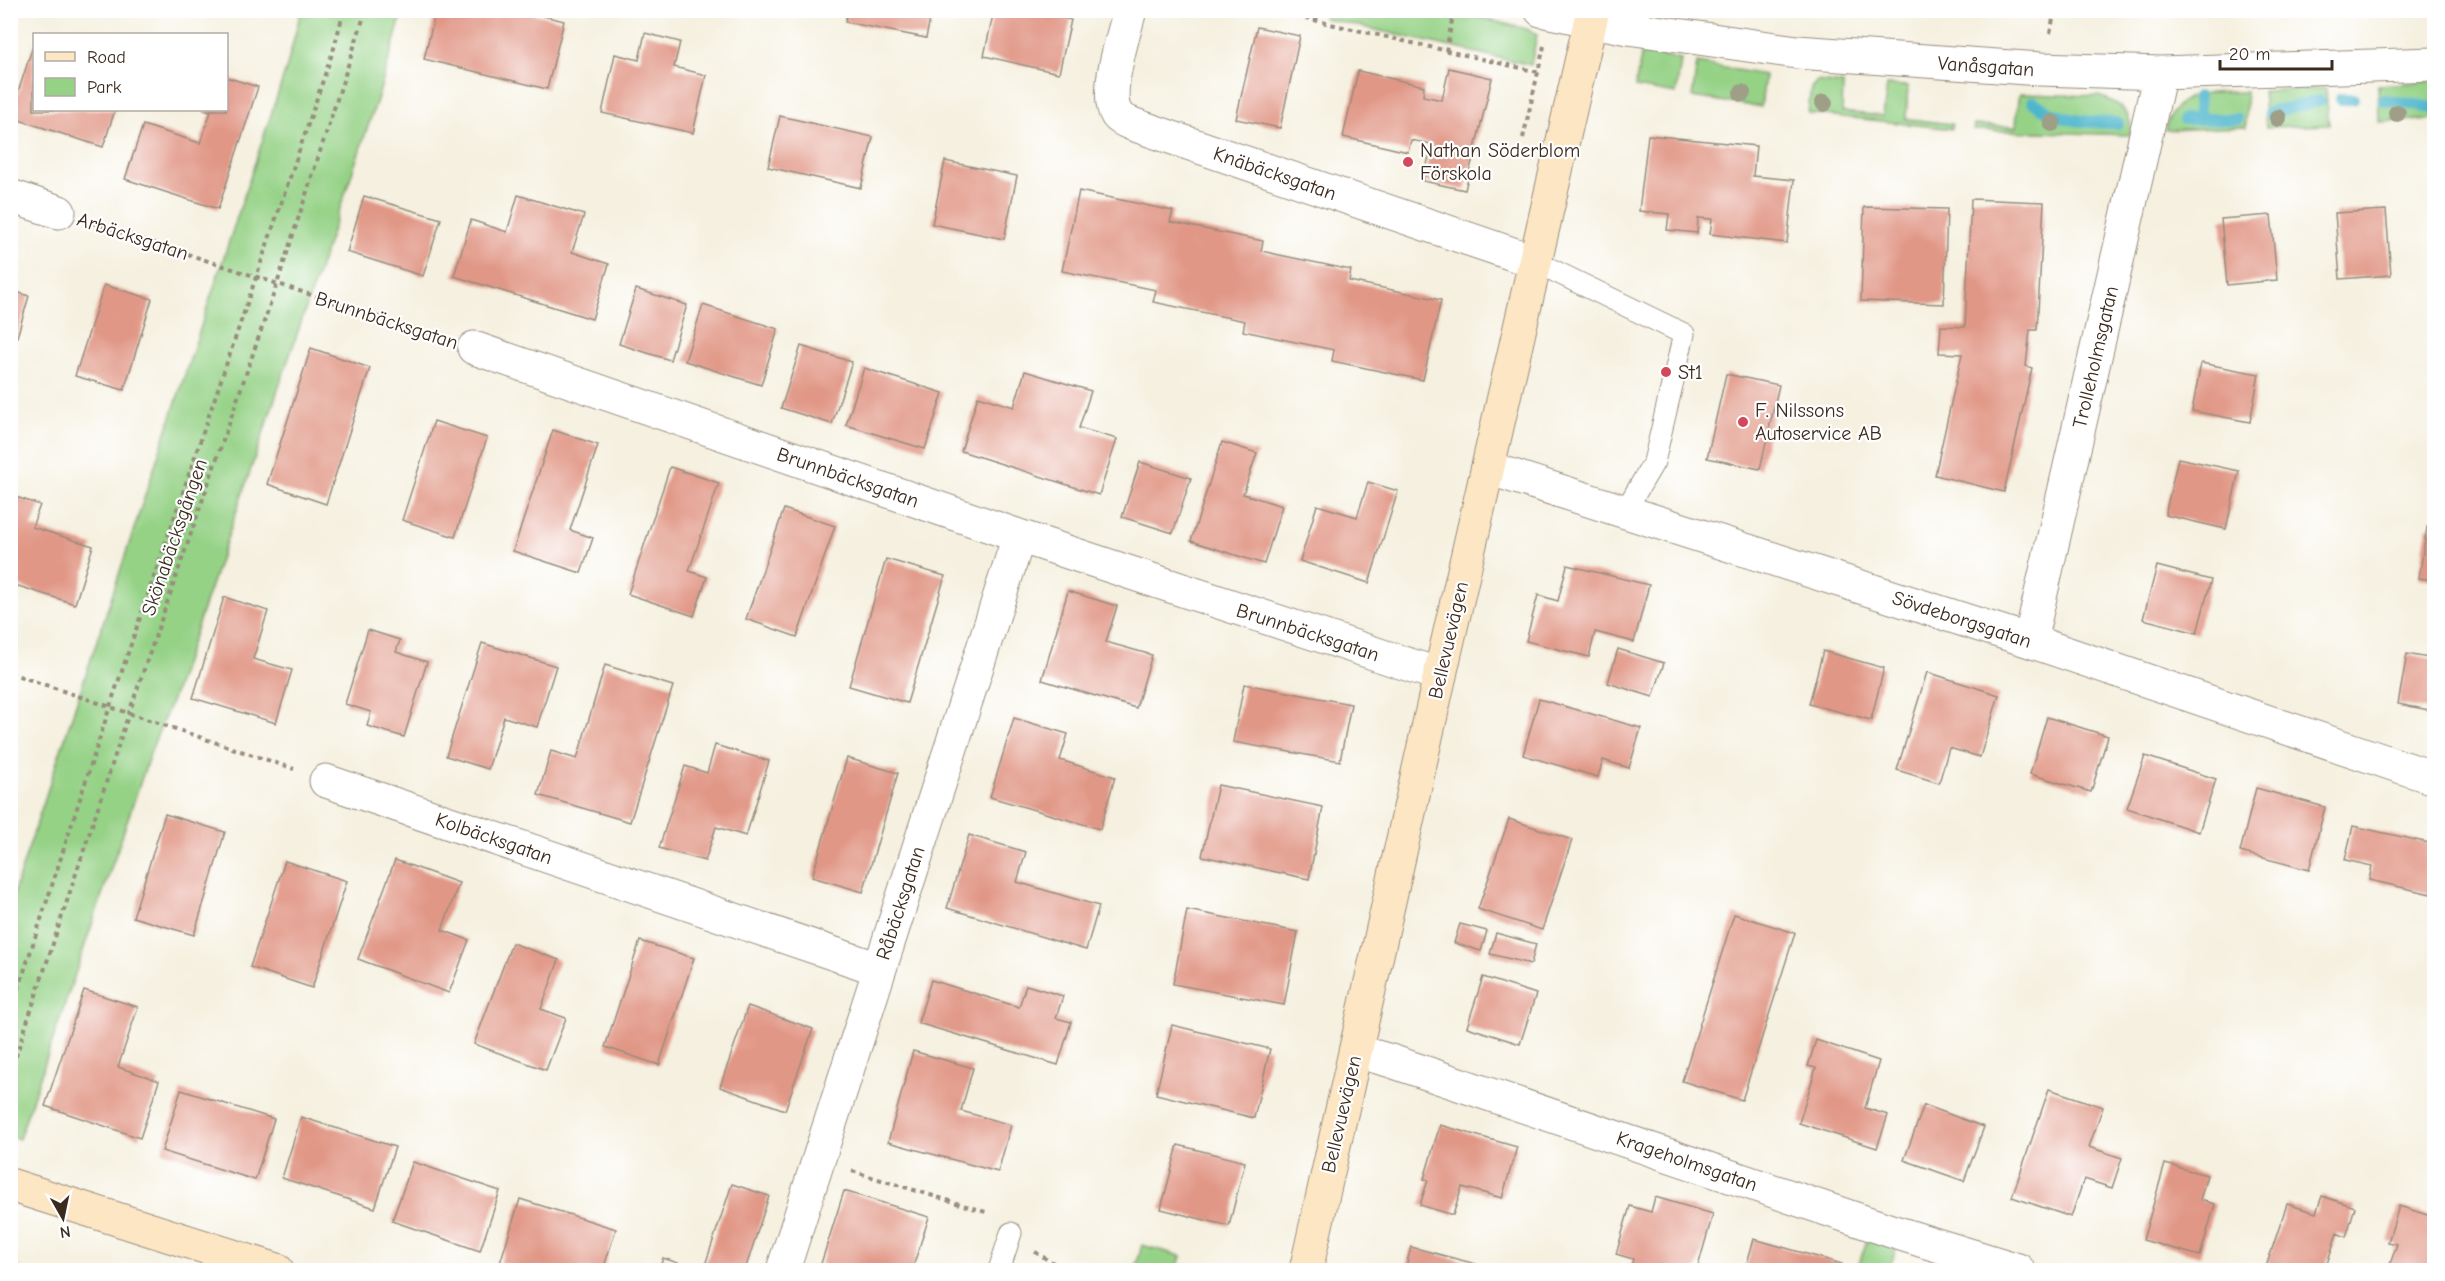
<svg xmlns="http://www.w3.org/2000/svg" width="2445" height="1281" viewBox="0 0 2445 1281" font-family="'Comic Neue',sans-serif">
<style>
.green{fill:#95d286;stroke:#687e52;stroke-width:1.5}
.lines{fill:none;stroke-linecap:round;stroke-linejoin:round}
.stream{stroke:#4eb6cc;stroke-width:12}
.building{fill:#e19786}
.lane-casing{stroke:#988d7e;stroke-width:23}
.street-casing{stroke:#988d7e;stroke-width:35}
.secondary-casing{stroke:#988d7e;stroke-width:35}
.path{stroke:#988d7e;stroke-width:4;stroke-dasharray:4.5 4.5;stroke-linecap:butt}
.lane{stroke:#fff;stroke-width:21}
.street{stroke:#fff;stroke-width:33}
.secondary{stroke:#fce6c4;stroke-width:33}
.tree{fill:#9e9f86}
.poi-dot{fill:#d1495b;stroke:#fff;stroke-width:2}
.labels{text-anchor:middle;stroke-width:4.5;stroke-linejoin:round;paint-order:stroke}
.street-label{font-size:20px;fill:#3b2a1e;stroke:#fff}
.poi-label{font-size:20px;fill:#3b2a1e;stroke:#fff;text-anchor:start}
</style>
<rect width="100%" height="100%" fill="#fff"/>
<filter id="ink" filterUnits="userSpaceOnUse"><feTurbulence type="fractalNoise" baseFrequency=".0167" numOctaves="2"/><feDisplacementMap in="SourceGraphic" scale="12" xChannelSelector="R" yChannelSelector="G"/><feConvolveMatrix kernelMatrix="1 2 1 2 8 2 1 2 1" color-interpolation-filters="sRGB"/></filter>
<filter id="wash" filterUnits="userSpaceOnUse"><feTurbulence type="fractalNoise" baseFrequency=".008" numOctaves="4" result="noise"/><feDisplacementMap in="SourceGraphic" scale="24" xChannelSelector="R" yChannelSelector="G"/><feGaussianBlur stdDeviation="1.35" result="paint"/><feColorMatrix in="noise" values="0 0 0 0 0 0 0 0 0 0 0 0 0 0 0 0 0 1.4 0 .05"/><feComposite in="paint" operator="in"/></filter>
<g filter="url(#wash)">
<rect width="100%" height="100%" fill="#f5f0df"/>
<path class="green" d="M301,11H403L378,97L173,697L152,748L19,1139L10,1136L11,901L287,66Z
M1324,11H1452L1527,29L1537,35L1531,65L1323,18Z
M1642,51L1681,60L1676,94L1635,87Z
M1697,63L1765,75L1761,107L1692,97Z
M1817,81L1843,84L1842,112L1883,116L1887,85L1908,86L1906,119L1952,124V129L1808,113L1811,88Z
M2434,81V119L2379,122L2378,85Z
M2326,88L2329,125L2266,127L2263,91Z
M2246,92V127L2165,130C2176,87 2209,93 2246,92Z
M2020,94L2099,96C2118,102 2134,112 2130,135L1973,130L1974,125L2016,127L2018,99Z
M1867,1240L1896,1249L1889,1270H1857Z
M1142,1245L1181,1256L1177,1270H1135Z"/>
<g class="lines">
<path class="stream" d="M2198,97L2199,119
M2340,99H2353
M2384,100L2434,108
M2033,102C2061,122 2084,122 2118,123
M2269,113L2320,101
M2184,119H2237"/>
</g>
<g id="blocks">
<path class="building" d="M436,10H519L564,21L547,89L424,59Z
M848,10H932L926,38L845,22Z
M994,10H1028L1071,20L1059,73L984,56Z
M1257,27L1300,36L1280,128L1236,119Z
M645,33L680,42L674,67L706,75L693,133L602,113L615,54L639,60Z
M34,43V110H115L103,147L10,117Z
M1449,68L1492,78L1465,190L1423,181L1432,144L1411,140L1408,152L1343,137L1358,71L1424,86L1423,96L1442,100Z
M226,77L258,87L218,209L125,179L143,125L200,143L211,112L203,110H226Z
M780,116L873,137L861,188L768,167Z
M1648,135L1756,146L1753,176L1794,180L1787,243L1710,234L1712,219L1698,218L1697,233L1667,230L1669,214L1639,211Z
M945,161L1017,176L1004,239L932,224Z
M1079,191L1173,211L1170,222L1263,241L1261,251L1351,270L1349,281L1441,300L1423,380L1332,361L1334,350L1243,331L1245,321L1153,302L1156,290L1062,271Z
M518,195L584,215L572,252L609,264L592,319L454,276L471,220L507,232Z
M364,196L441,219L423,276L347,252Z
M1971,199L2044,202L2037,330H2030L2026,366L2032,368L2004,492L1935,475L1962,354L1939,353L1941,326L1965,327Z
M1864,207L1947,209L1944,304L1861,301Z
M2386,210L2391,275L2340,279L2335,213Z
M2271,215L2277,280L2227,285L2221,219Z
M104,285L152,299L124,390L75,376Z
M636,289L687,305L670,360L619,344Z
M10,290L29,296L17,337L10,335Z
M703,305L778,329L761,385L685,361Z
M801,346L852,362L832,424L781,408Z
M311,348L370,368L326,504L267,484Z
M2201,363L2259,374L2250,422L2192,411Z
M864,368L943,393L925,449L846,425Z
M1025,371L1091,391L1079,428L1117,439L1099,495L961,451L978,396L1014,407Z
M1726,374L1779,385L1760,469L1707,458Z
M434,421L487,438L455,537L402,520Z
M553,430L598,445L570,530L593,538L581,573L513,551Z
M1222,442L1257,453L1243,494L1282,506L1264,564L1191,541Z
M2178,458L2239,471L2226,529L2165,515Z
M1140,462L1191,478L1173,533L1122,517Z
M670,467L719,483L689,571L707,577L694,616L628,594Z
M1368,482L1398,491L1369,583L1300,561L1317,505L1357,517Z
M13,496L40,505L32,527L93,546L75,604L15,585L10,597V503Z
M784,509L835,526L797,637L746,619Z
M2427,527L2434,528V580L2419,578Z
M886,559L945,576L907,703L849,686Z
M1567,565L1649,585L1634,642L1595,632L1589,657L1526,641L1538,595L1558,601Z
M2157,566L2211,580L2197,633L2143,619Z
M1068,591L1117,606L1106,642L1152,655L1136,708L1042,680Z
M224,597L268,611L253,659L292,670L276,723L193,698Z
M368,630L400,640L396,652L427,662L404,737L367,726L371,712L345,704Z
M482,643L556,666L537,727L504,717L488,769L446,756Z
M1618,649L1664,663L1653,697L1608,683Z
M1823,651L1884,668L1871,720L1809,704Z
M2407,654L2434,659V711L2398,704Z
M605,665L673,686L630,822L538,795L551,751L577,759Z
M1927,672L1999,695L1980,757L1949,748L1939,783L1897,770Z
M1244,684L1351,704L1340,761L1233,742Z
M1539,699L1641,728L1629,768L1603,760L1598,777L1523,755Z
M2047,717L2108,736L2091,792L2030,774Z
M1014,718L1068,734L1060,760L1115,777L1100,829L990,797Z
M715,745L769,761L746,836L716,827L705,861L659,848L685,766L707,773Z
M2145,756L2216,779L2199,832L2127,808Z
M847,758L898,773L863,892L812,877Z
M1218,785L1323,807L1309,879L1202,856Z
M2256,788L2325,807L2309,870L2240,852Z
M165,814L225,832L194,935L133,917Z
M1509,819L1572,840L1542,930L1478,909Z
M2353,826L2434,844V879L2431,894L2369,880L2372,866L2345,860Z
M969,835L1026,852L1017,882L1099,906L1086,950L947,908Z
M395,860L459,883L442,930L469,940L449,993L358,959Z
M285,861L347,881L312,988L250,967Z
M1187,910L1298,932L1284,1005L1173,984Z
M1734,914L1795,933L1742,1100L1682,1081Z
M1460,924L1487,931L1481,951L1454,943Z
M1496,933L1536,944L1531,964L1490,954Z
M640,941L694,958L659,1065L605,1047Z
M512,943L559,960L541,1009L566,1018L546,1070L474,1044Z
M1483,977L1536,994L1520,1044L1467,1027Z
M931,980L1019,1007L1026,985L1063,996L1056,1018L1071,1022L1058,1065L918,1023Z
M84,990L138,1007L118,1067L159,1081L140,1138L45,1106Z
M748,1006L813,1029L785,1110L720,1087Z
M1172,1025L1270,1049L1254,1118L1156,1094Z
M1816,1040L1879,1061L1865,1108L1888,1115L1877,1148L1799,1123L1816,1068L1808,1066Z
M913,1051L973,1068L961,1111L1011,1125L998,1172L888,1142Z
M2049,1089L2103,1107L2089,1147L2122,1158L2112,1188L2084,1179L2071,1217L2012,1197Z
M181,1090L274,1119L255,1180L162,1151Z
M1924,1105L1984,1127L1964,1181L1904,1160Z
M301,1117L395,1147L375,1208L282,1178Z
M1440,1125L1517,1147L1502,1198L1462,1187L1453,1215L1420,1205L1428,1180L1424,1179Z
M1178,1145L1245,1162L1229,1226L1161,1209Z
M413,1162L500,1191L480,1251L392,1221Z
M2165,1164L2207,1175L2200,1200L2215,1204L2200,1256L2143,1240Z
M732,1184L769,1196L745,1270H722L705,1265Z
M844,1191L929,1217L912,1270H819Z
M2322,1196L2355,1207L2346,1237L2337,1233L2325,1270H2265L2287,1204L2316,1213Z
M1655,1197L1713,1214L1697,1270H1630L1633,1259L1616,1254L1630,1206L1651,1212Z
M520,1199L616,1229L603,1270H526L500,1263Z
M2399,1206L2434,1217V1270H2388L2397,1244L2388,1242Z
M1754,1239L1842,1264L1840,1270H1745Z
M1411,1247L1476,1264L1474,1270H1405Z
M663,1258L699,1270H659Z
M10,1265L27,1270H10Z"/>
</g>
</g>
<g filter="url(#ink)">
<use href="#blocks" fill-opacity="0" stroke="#988d7e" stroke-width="1.5"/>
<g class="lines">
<defs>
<path id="lane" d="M1536,262L1684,334L1654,462L1625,511
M999,1270L1011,1233"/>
<path id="street" d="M1130,10C1124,34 1103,94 1117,115C1120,119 1127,122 1132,124L1536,262
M1541,10L1628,28L1797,52L2041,69L2160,73L2434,64
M10,196L59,212
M474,348L1019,536L1440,675
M1488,468L2030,641L2434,778
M2030,641L2160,73
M326,781L879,969
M1356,1051L1391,1061L1891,1231L2018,1270
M783,1270L1019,536"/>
<path id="secondary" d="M10,1185L277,1270
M1306,1270L1440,675L1593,10"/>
</defs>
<use href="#lane" class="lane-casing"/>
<use href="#street" class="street-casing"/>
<use href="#secondary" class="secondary-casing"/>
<path class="path" d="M1270,10L1538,72
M1316,21L1318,10
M2050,33L2055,10
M1446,51L1454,10
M1523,138L1544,46
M93,223L442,338
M10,673L294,769
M10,1015L110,706L334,48L344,10
M10,1074L129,713L277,284L366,10
M852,1171L989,1213
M1035,1252L1065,1270"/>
<use href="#lane" class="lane"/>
<use href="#street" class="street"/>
<use href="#secondary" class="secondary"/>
</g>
<g class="tree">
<circle cx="1742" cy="93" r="9"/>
<circle cx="1824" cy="103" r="9"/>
<circle cx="2397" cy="113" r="9"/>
<circle cx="2278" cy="118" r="9"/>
<circle cx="2052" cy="123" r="9"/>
</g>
</g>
<g class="poi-dot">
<circle cx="1408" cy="162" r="6"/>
<circle cx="1666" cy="372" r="6"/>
<circle cx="1743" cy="422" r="6"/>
</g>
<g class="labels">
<g class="street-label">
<text transform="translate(1986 66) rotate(4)" y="7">Vanåsgatan</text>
<text transform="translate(1275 173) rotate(19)" y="7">Knäbäcksgatan</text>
<text transform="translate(133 236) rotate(18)" y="7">Arbäcksgatan</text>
<text transform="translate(387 320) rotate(18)" y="7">Brunnbäcksgatan</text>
<text transform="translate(2095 357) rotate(-77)" y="7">Trolleholmsgatan</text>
<text transform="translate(848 477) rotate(19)" y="7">Brunnbäcksgatan</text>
<text transform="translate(174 537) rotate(-71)" y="7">Skönabäcksgången</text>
<text transform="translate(1962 619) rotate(18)" y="7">Sövdeborgsgatan</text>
<text transform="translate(1308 632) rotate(18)" y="7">Brunnbäcksgatan</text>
<text transform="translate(1448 640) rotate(-77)" y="7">Bellevuevägen</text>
<text transform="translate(494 838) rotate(19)" y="7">Kolbäcksgatan</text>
<text transform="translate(900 903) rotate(-72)" y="7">Råbäcksgatan</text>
<text transform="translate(1341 1114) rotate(-77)" y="7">Bellevuevägen</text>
<text transform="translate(1687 1161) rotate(19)" y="7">Krageholmsgatan</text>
</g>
<g class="poi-label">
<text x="1420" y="157">Nathan Söderblom<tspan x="1420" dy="23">Förskola</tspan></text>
<text x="1678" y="379">St1</text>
<text x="1755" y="417">F. Nilssons<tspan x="1755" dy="23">Autoservice AB</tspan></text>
</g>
</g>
<rect width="2445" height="1281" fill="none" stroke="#fff" stroke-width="36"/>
<rect x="33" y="33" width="195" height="78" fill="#ffffff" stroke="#b1aaa5" stroke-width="1.5"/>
<rect x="45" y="52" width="30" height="9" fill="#fce6c4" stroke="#b1aaa5" stroke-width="1.5"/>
<text x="87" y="63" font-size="18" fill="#3b2a1e">Road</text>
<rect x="45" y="78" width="30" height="18" fill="#95d286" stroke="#b1aaa5" stroke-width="1.5"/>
<text x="87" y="93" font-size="18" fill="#3b2a1e">Park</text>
<g transform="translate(63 1218) rotate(171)" stroke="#ffffff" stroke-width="4.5" paint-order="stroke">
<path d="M0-4.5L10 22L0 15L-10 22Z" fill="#3b2a1e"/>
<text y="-9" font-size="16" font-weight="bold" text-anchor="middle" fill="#3b2a1e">N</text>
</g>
<path d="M2220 60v9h112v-9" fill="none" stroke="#3b2a1e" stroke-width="3"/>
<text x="2229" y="60" font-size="18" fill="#3b2a1e" stroke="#ffffff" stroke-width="4.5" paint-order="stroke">20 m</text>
</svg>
